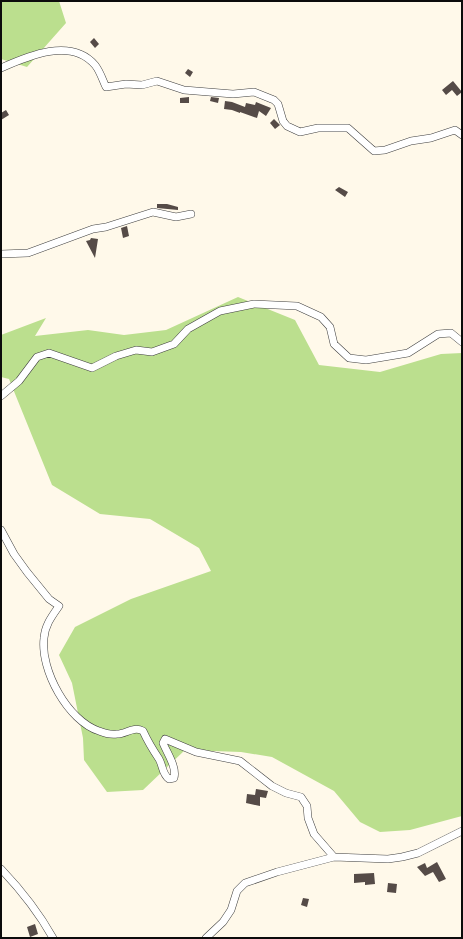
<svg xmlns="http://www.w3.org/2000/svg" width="463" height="939" viewBox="0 0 463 939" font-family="Literata,serif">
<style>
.forest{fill:#bbdf8e}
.building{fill:#554b47}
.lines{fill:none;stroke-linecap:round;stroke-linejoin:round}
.street-casing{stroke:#3f3f3f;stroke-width:8}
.street{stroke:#fff;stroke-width:7}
</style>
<rect width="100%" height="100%" fill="#fff9ea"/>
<path class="forest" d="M1,1H59L66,23L27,67L1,59Z
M238,297L295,320L319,365L380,372L441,354L462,353V816L410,830L380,832L360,822L334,791L272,757L241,752L185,750L143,790L107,792L84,760L83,738L72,683L59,655L75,627L131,599L211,571L199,548L150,519L100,514L52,485L9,379L1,377V335L46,318L35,336L88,330L124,335L166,330Z"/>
<path class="building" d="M94,38L99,44L95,48L90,42Z
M188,69L193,72L190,77L185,73Z
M453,81L462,92L457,96L452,90L446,95L442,90Z
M189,97V103H180V98Z
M211,97L219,98L218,103L210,101Z
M225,101L232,102L245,107L246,103L255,105L256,102L271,108L266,116L259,111L257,118L240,112V113L232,110L224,109Z
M6,110L9,115L1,120V113Z
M274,119L280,125L275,129L270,123Z
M339,187L348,192L345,197L335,190Z
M157,204H167L178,207V210L157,208Z
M127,226L129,236L123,238L121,228Z
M91,238L98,239L95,258L86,241L90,240Z
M256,789L268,791L266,798L260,797V806L246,803L247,794L255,795Z
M437,862L446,879L439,882L433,872L425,876L417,867L425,863L427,868Z
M374,873L375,884L365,885V882L354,883V874Z
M388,883L397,884L396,893L387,892Z
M303,898L309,899L307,907L301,905Z
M35,924L38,934L30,937L27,927Z"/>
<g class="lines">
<defs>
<path id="street" d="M1,68C28,56 71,37 95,65C100,71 103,81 106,87L126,84L142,85L157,81L184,90L233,94L254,92L274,100L278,104L283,121L287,126L300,132L318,128H348L374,151L385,150L411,141L431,138L455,130L462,135
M1,254L28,253L93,229L106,227L153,212L176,217L191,214
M1,396L19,381L37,357L49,353L92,368L116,356L136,350L152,352L174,344L188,329L220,311L254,304L297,306L321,317L330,327L334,344L349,358L366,360L408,353L438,334L451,333L462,342
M1,530L14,554L27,572L49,599L59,606C52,616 45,625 44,638C40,670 68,721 99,731C104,733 111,735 117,734C126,734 133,726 143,731C148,742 153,750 159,759C163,766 162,774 169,779L174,778C177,767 167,753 163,743L165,739L196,752L240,761L272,786L286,793L301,797L307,806L308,818L314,834L334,857
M1,869C21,890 39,913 53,938
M206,938L223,922L231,910L237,891L245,883L277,872L334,857L388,859L402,857L418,853L462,831"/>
</defs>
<use href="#street" class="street-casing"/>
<use href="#street" class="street"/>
</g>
<rect width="463" height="939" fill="none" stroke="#0c0c0c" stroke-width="4"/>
</svg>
